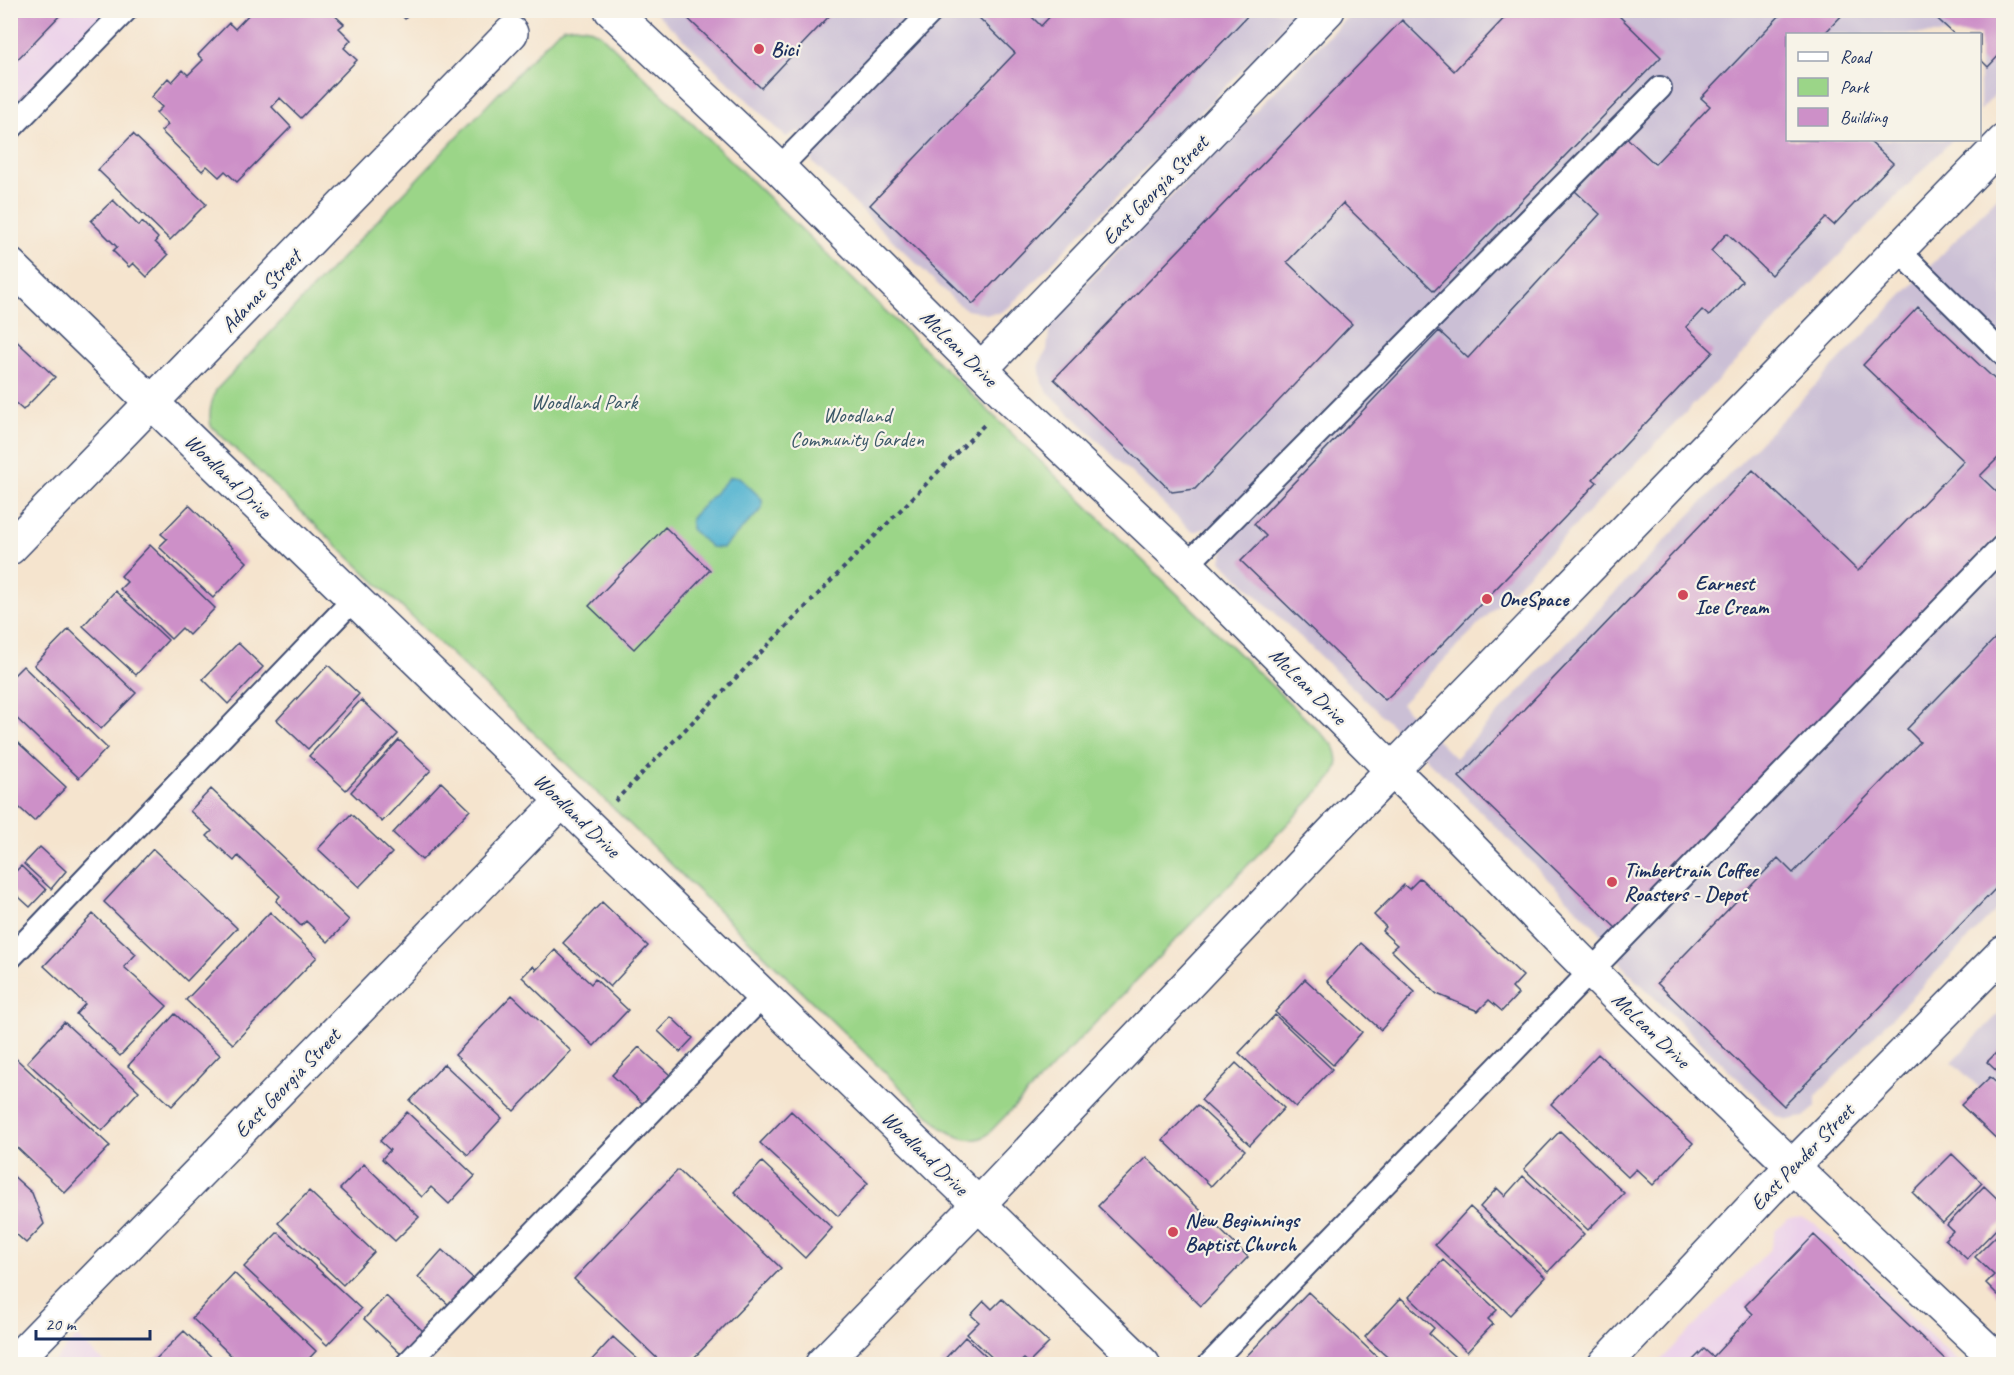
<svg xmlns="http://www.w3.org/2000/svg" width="2014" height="1375" viewBox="0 0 2014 1375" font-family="Caveat,sans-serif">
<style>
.built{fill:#ecd1ea}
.industrial{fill:#cbbfd5}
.green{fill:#9bd588;stroke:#5b8273;stroke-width:1.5}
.water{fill:#51b3d0;stroke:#367197;stroke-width:1.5}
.building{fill:#cd90c8}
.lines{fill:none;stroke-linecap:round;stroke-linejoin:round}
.lane-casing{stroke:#3c4a6f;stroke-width:26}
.street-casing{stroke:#3c4a6f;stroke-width:36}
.path{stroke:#3c4a6f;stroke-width:4;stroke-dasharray:4.5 4.5;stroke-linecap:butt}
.lane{stroke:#fff;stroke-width:22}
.street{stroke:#fff;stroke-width:33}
.poi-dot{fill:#d1495b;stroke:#f7f3e8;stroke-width:2}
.labels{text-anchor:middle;stroke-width:4.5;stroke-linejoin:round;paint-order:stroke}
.poi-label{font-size:21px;font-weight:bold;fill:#1b2f5e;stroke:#f7f3e8;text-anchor:start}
.street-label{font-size:21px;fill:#1b2f5e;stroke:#f7f3e8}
.park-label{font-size:21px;fill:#3b5868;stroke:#f7f3e8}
</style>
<rect width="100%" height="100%" fill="#f7f3e8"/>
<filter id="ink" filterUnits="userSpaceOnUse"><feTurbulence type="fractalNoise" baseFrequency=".0167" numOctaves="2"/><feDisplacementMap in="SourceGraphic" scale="12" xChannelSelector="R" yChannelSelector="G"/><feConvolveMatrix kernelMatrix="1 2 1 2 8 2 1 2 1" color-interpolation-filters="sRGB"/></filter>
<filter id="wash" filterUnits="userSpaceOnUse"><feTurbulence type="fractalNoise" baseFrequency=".008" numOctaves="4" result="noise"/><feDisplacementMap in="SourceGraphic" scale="24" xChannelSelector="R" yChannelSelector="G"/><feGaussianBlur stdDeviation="1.35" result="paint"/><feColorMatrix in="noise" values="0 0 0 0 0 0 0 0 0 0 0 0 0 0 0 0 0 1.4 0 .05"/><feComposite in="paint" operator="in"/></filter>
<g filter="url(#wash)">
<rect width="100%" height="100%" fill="#f5e4ce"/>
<path class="built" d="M11,11H126L11,129Z
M1801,1218L1814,1223L1960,1364H1657L1770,1249L1776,1229L1787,1220Z
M77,1337L106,1364H51Z"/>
<path class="industrial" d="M654,11H1300L1009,307L999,313L988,314L967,310L956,302L813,163L811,158L817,148L798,131L786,137Z
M1353,11H2003V86L1980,111V34H1788V140H1952L1401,704L1455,758L2003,191V903L1816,1096V1107L1804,1117L1788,1120L1776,1116L1626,970L1599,931L1454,785L1223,563L1221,560L1226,546L1206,528L1194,532L1190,530L1047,391L1042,383L1039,364L1047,350L1049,333L1059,311Z
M2003,1009V1110L1952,1062Z"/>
<path class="green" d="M575,26L588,28L600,34L1334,746C1341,761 1338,771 1327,783L987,1135C971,1145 957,1137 942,1128L611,806L211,426C208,413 211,402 216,390L557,32L565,27Z"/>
<path class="water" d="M730,477H739L762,499V509L723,548L711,547L691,529V518Z"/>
<g id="blocks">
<path class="building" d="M10,10H65L10,67Z
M253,10H329L344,24L339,28L351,40L344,48L357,60L301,118L280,98L272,107L291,127L237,182L225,171L219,177L207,166L202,171L161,131L168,125L156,113L162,107L151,97L168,78L172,82L183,70L188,75L203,60L198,55L229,23L235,29Z
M396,10H413L405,19Z
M679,10H835L761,88Z
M971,10H1025L1041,26L1056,10H1253L973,304L870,205L1015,53Z
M1512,10H1613L1661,57L1434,291L1343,203L1287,262L1352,324L1195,489L1172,492L1054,379L1402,20L1454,71Z
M1785,10H1847L1824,34H1788V140H1868L1893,163L1834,225L1826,218L1771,275L1727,233L1711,251L1742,281L1709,316L1702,310L1686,327L1713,352L1593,479L1597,482L1566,516L1421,666L1385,700L1241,561L1266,536L1254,524L1439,331L1468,358L1600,214L1575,191L1626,137L1655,164L1710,106L1701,98Z
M1928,10H2004V50L1988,67L1980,59V34H1954Z
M133,134L206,204L170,240L98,170Z
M113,200L139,226L142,222L158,238L155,242L168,255L147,277L133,263L129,267L113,251L117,247L91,221Z
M1918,307L2004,388V452L1980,476L2004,499V529L1618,930L1459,777L1753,470L1858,571L1964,461L1863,365Z
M10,335L55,377L23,410L10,398Z
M189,505L247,562L213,598L159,547L167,539L161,534Z
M665,527L710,570L634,649L589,606Z
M150,545L215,608L189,635L182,628L171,639L120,589L127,582L121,576Z
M115,591L168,640L136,675L83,626Z
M69,629L136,693L101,729L34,665Z
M2004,629V880L1784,1106L1657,983L1778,858L1793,873L1920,742L1907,729Z
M238,643L263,667L228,704L203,679Z
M328,665L359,694L308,749L277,720Z
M23,666L107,748L79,778L10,712V679Z
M361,700L398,734L346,790L309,756Z
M10,735L66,787L34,821L10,799Z
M399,740L431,770L382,822L351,792Z
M441,782L470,810L422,860L393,833Z
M211,789L349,920L328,942L306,921L301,926L276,901L280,896L238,856L234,861L207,836L212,831L190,811Z
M351,814L392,853L359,887L318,849Z
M40,847L66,871L51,889L24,864Z
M153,849L237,928L187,981L104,902Z
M21,866L46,890L30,907L10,889V877Z
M1420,878L1523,976L1512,988L1518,994L1502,1011L1489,1000L1478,1011L1437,994L1391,950L1397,945L1382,931L1386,927L1374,915L1404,885L1409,889Z
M602,902L648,946L610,987L563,943Z
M270,912L317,957L233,1044L186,1000Z
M93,914L136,954L124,967L167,1006L120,1056L76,1014L85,1004L44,966Z
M1361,943L1415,992L1381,1030L1327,981Z
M555,950L591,984L595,979L628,1010L594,1046L522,977L533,966L536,970Z
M1305,979L1362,1032L1333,1065L1275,1012Z
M512,995L571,1051L514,1111L455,1055Z
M175,1014L220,1055L172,1106L128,1066Z
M1275,1015L1332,1069L1296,1107L1239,1053Z
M671,1017L693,1038L680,1052L658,1031Z
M64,1022L139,1091L102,1131L27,1062Z
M2004,1045V1078L1987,1062Z
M639,1047L670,1075L643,1104L612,1075Z
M10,1053L110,1146L65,1193L10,1141Z
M1598,1054L1693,1143L1653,1185L1636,1169L1628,1177L1551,1104Z
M1236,1063L1284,1108L1250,1145L1201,1100Z
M444,1064L502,1118L468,1155L410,1101Z
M1990,1077L2004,1090V1146L1961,1105Z
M1197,1105L1245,1150L1211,1186L1163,1140Z
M791,1111L868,1183L838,1216L760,1143Z
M407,1112L475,1176L449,1204L431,1187L422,1197L382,1159L390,1150L380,1141Z
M1560,1131L1624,1193L1588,1230L1524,1169Z
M1952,1154L1982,1183L1943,1223L1913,1193Z
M1146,1157L1248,1257L1201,1306L1098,1206Z
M762,1162L832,1228L805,1258L734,1192Z
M364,1164L419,1217L395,1241L340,1189Z
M678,1170L781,1268L688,1364H663L574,1279Z
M10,1173L32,1193L44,1224L26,1243L16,1234L10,1239Z
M1523,1176L1584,1234L1548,1272L1480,1207L1497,1188L1505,1196Z
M1984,1186L2004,1205V1221L1967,1259L1945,1239L1953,1231L1947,1225Z
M309,1191L374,1252L343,1285L278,1223Z
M1470,1207L1545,1277L1510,1315L1435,1245Z
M2004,1228V1289L1998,1295L1986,1283L1994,1275L1975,1257Z
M278,1232L361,1309L327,1345L244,1267Z
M1814,1235L1950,1364H1689L1704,1349L1713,1357L1753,1314L1745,1306Z
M442,1250L473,1278L449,1305L418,1277Z
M1443,1260L1497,1310L1488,1319L1493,1324L1467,1352L1409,1297Z
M234,1273L316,1351L304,1364H240L192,1318Z
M1308,1292L1377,1357L1369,1364H1239Z
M386,1296L424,1332L402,1355L364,1319Z
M1401,1298L1434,1328L1429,1334L1463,1364H1395L1365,1337Z
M1002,1299L1049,1343L1029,1363L1024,1359L1018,1364H999L967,1334L979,1322L971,1315L984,1301L992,1309Z
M184,1331L219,1364H151Z
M613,1337L643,1364H588Z
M965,1337L994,1364H940Z"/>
</g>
</g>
<g filter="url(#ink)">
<use href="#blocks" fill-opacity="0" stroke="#3c4a6f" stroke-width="1.5"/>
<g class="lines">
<defs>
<path id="lane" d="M10,129L126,10
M779,168L933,10
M1898,250L2004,355
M1187,565L1660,88
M10,958L354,599
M407,1364L763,996
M1210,1364L2004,545"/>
<path id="street" d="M611,10L779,168L1011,399L1187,565L1392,770C1462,835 1525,906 1593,973C1727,1106 1865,1235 2002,1364
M10,265L1143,1364
M981,369L1328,10
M10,548L511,33
M12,1364L562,801
M822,1364L978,1205L1363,800L2004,141
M1605,1364L1769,1190L2004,952"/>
</defs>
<use href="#lane" class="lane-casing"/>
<use href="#street" class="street-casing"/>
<path class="path" d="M615,801L986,423"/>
<use href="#lane" class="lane"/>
<use href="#street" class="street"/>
</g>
</g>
<g class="poi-dot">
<circle cx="759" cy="49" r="6"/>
<circle cx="1683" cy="595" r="6"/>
<circle cx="1487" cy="599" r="6"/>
<circle cx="1612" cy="882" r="6"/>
<circle cx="1173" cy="1232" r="6"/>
</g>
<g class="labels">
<g class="poi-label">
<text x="771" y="56">Bici</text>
<text x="1695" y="590">Earnest<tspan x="1695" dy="24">Ice Cream</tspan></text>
<text x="1499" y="606">OneSpace</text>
<text x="1624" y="877">Timbertrain Coffee<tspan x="1624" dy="24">Roasters - Depot</tspan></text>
<text x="1185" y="1227">New Beginnings<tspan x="1185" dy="24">Baptist Church</tspan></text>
</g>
<g class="street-label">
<text transform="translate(1155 190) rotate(-46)" y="7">East Georgia Street</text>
<text transform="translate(261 291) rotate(-46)" y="7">Adanac Street</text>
<text transform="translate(959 348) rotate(45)" y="7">McLean Drive</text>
<text transform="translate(228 476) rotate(44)" y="7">Woodland Drive</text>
<text transform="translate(1308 686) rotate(45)" y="7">McLean Drive</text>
<text transform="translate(577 815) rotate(44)" y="7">Woodland Drive</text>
<text transform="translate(1651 1030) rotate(44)" y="7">McLean Drive</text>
<text transform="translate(287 1083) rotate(-46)" y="7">East Georgia Street</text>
<text transform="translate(925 1153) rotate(44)" y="7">Woodland Drive</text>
<text transform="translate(1802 1157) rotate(-46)" y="7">East Pender Street</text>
</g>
<g class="park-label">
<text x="584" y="409">Woodland Park</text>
<text x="857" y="422">Woodland<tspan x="857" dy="24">Community Garden</tspan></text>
</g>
</g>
<rect width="2014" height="1375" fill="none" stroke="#f7f3e8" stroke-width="36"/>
<rect x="1786" y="33" width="195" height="108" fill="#f7f3e8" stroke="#9fa5b1" stroke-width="1.5"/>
<rect x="1798" y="52" width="30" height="9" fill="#ffffff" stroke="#9fa5b1" stroke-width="1.5"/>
<text x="1840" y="63" font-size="18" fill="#1b2f5e">Road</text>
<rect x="1798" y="78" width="30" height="18" fill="#9bd588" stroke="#9fa5b1" stroke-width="1.5"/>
<text x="1840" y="93" font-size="18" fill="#1b2f5e">Park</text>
<rect x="1798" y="108" width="30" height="18" fill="#cd90c8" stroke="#9fa5b1" stroke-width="1.5"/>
<text x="1840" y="123" font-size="18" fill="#1b2f5e">Building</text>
<path d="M36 1330v9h114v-9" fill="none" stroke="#1b2f5e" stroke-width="3"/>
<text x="45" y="1330" font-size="18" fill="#1b2f5e" stroke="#f7f3e8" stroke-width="4.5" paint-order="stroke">20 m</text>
</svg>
